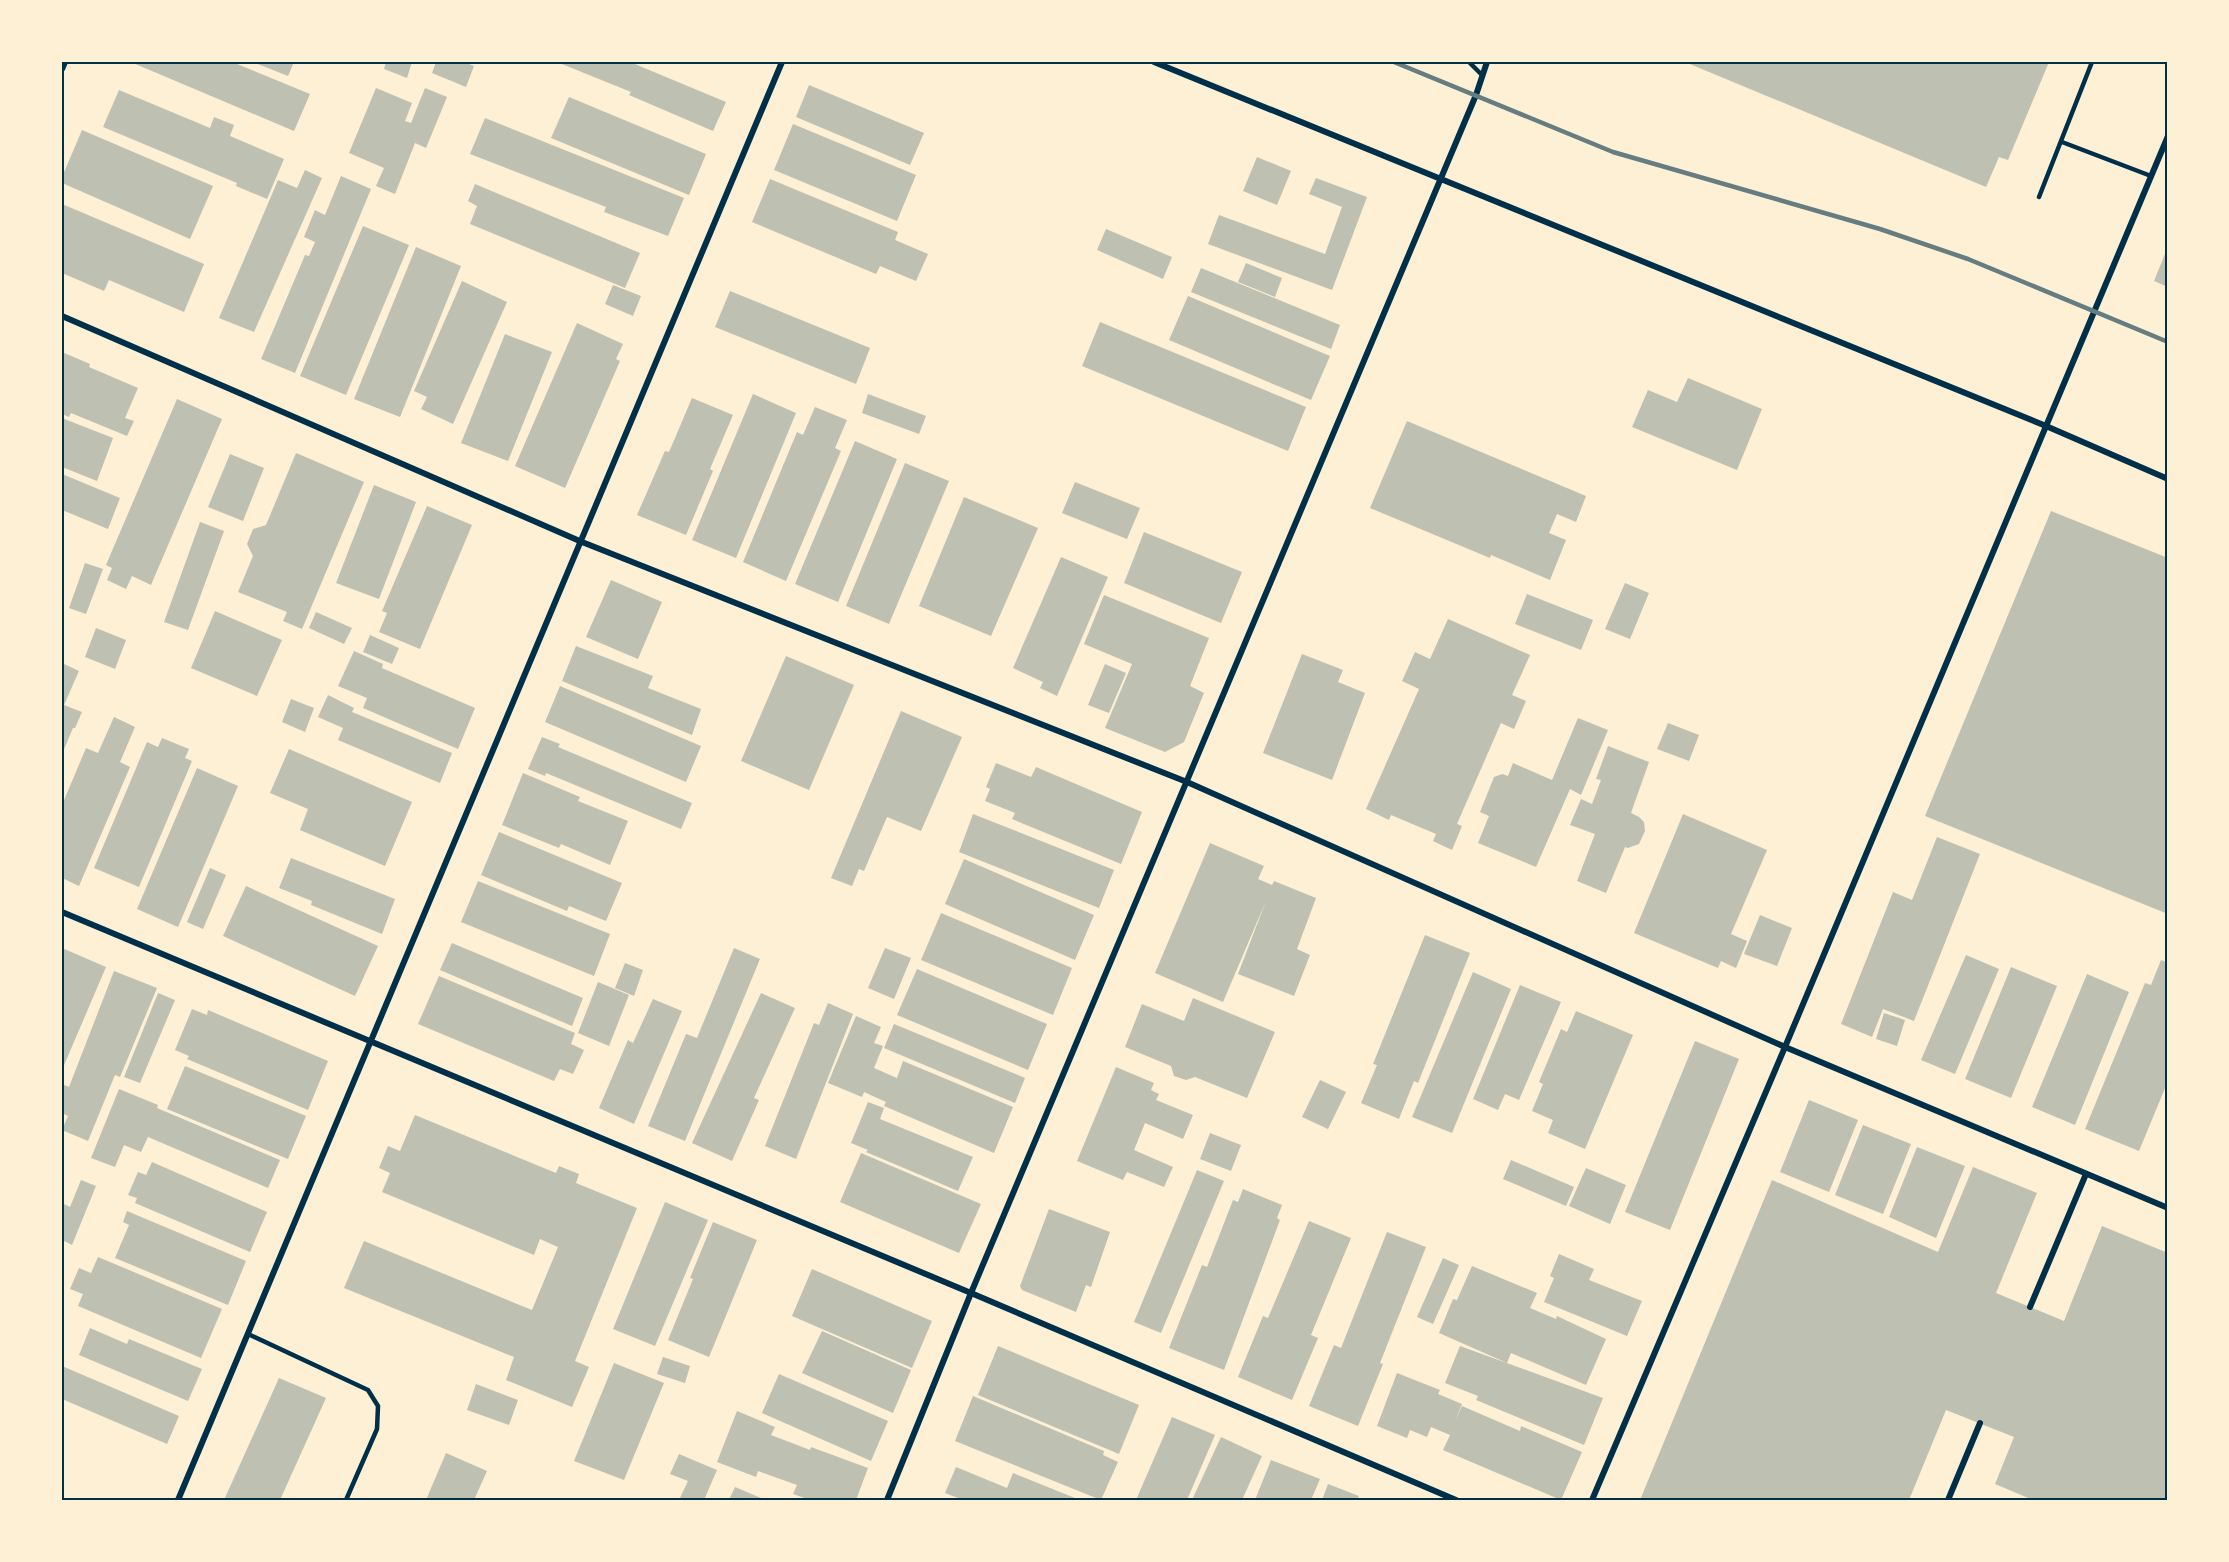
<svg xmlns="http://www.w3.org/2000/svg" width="2229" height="1562" viewBox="0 0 2229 1562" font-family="Figtree,sans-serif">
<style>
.building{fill:#bec0b2}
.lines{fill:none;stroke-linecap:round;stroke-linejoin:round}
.service{stroke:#003049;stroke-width:4.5}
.minor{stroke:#003049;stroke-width:6}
.rail{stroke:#657d81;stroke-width:4.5}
.neatline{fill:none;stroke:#003049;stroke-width:2}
</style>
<rect width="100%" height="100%" fill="#fdf0d5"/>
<path class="building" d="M133,62H232L310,94L294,131L133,63Z
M253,62H294L288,76Z
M386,62H412L407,78L384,69Z
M436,62H464L474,66L466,87L432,73Z
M557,62H630L726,102L713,131L629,95L631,92Z
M1685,62H2049L2008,160L1999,157L1986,187Z
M809,85L924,133L910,165L796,117Z
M376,88L412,103L405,121L411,123L425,88L447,97L426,148L415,143L395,194L376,186L384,168L349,153Z
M119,90L210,128L214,117L234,125L230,136L284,159L267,199L236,186L237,183L103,127Z
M569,97L706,154L689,195L551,138Z
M485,118L684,198L668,236L604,212L606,207L470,154Z
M793,124L916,175L897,221L774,170Z
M82,130L213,186L190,239L62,183V177Z
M1257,157L1291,171L1277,205L1243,191Z
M305,170L322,178L254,332L219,318L278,180L297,188Z
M341,176L371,189L295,373L261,359L305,255L309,256L315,242L304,237L315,210L325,215Z
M1316,178L1367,197L1332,290L1208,244L1219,215L1325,254L1342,207L1309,194Z
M770,179L898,232L895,240L928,254L916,281L880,266L876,274L752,222Z
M475,184L640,253L625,288L470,224L477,206L468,201Z
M62,204L204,264L184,312L109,280L104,291L62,273Z
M363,226L409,245L346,395L300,376Z
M1106,229L1172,257L1163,279L1097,250Z
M416,247L461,266L400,417L354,399Z
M2167,249H2168V287L2154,281Z
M1246,263L1282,278L1275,297L1238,282Z
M1201,268L1340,325L1331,349L1191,292Z
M462,281L507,302L453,424L421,409L427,397L414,391Z
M613,285L641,296L633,316L605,304Z
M730,291L870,348L856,384L715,327Z
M1188,296L1330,356L1311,400L1169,340Z
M1100,322L1306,407L1288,451L1082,366Z
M577,323L623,344L616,359L620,361L565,488L515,466Z
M505,334L552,352L508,461L461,443Z
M62,352L90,364L89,367L138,388L125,418L134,421L127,436L71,413L69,417L62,414Z
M1688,378L1762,409L1737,470L1632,427L1648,390L1677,402Z
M753,394L796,413L736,558L692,540Z
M868,394L926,416L919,434L862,413Z
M692,398L733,415L710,469L713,471L686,535L637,515L665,451L669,452Z
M177,399L222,419L151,585L132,576L126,589L107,580L112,568L106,565Z
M815,407L847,420L835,448L841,451L786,581L743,562L797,432L803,435Z
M62,418L113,438L97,481L62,467Z
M1407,421L1586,496L1576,522L1557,514L1549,533L1566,540L1550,580L1491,555L1490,558L1370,508Z
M855,441L897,459L838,602L795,584Z
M296,453L364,482L302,629L283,621L287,612L238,592L253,556L247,544L253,529L266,525Z
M230,454L264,468L243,521L208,507Z
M905,463L949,481L889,624L846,606Z
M62,474L120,498L108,529L62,510Z
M1075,482L1140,508L1127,539L1062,513Z
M374,485L416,502L379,599L336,583Z
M964,497L1038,528L991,636L919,606Z
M427,506L472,525L420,649L379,632L387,613L382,611Z
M2051,511L2168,558V914L1925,816Z
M200,522L224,531L188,630L164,622Z
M1144,532L1242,572L1221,623L1124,583Z
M1061,557L1108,577L1057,696L1040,688L1043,682L1013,668Z
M85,563L103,569L86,614L69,608Z
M611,580L662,602L638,659L586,637Z
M1625,583L1649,593L1630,639L1605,629Z
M1527,594L1593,620L1581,650L1515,624Z
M1104,595L1209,638L1190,686L1204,693L1184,742L1165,752L1105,728L1132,664L1084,644Z
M215,611L282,640L257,696L191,668Z
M316,612L352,628L344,644L309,628Z
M1448,619L1530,655L1512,695L1526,701L1514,729L1501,723L1457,824L1462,826L1452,850L1433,841L1436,834L1391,815L1389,820L1366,809L1419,689L1402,681L1415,652L1430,659Z
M96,628L126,640L115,669L85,657Z
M370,635L399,648L392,664L363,652Z
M576,646L653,676L648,688L701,709L692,735L562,681Z
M354,651L383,664L382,668L475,708L458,749L363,708L367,698L338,686Z
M1302,654L1343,670L1338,682L1365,693L1332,780L1263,753Z
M786,656L854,685L809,790L741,761Z
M62,663L79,671L64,705L82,712L75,728H73L62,754Z
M1105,664L1126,673L1109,713L1088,705Z
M560,686L701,746L686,782L545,722Z
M328,695L354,708L352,712L452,753L440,783L338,740L343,728L318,717Z
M291,699L314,708L305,732L282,722Z
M901,711L962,737L921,831L887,817L864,871L859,869L852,886L831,878Z
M114,717L135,727L120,762L130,767L79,886L62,878V805L86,748L98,753Z
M1578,718L1608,730L1581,795L1570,789L1536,867L1478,843L1489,816L1480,812L1494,777L1502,774L1508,776L1513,763L1552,780Z
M1668,723L1699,735L1689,761L1657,749Z
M542,737L560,744L558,747L692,803L681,829L546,773L545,776L528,769Z
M162,738L189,749L185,758L192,761L139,887L94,868L147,742L158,747Z
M1608,746L1649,762L1631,813L1639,817L1644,822L1645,831L1639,844L1628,848L1625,847L1606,893L1577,881L1595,834L1570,825L1581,799L1592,804L1601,780L1596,779Z
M289,749L412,802L385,866L300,830L308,809L270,793Z
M996,763L1031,777L1036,767L1142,812L1121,864L1012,819L1015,813L985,801L990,789L986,787Z
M197,768L238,786L178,927L137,909Z
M523,773L580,797L578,801L628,821L610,865L561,844L559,848L502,825Z
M973,814L1114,870L1099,908L959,852Z
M1683,814L1767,850L1731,934L1747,941L1736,968L1721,961L1718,968L1634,933Z
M499,832L622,883L606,921L569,906L567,911L481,875Z
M1937,837L1980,854L1914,1021L1883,1009L1872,1037L1841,1024L1893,892L1912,900Z
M1210,843L1264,866L1258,879L1272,885L1274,881L1316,898L1297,949L1310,955L1294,996L1238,974L1266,901L1223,1002L1155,973Z
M291,858L395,899L382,934L311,905L312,901L279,888Z
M964,859L1094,915L1075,960L945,904Z
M210,868L226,875L203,929L187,922Z
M478,881L610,934L594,976L461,922Z
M246,886L378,946L355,996L223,936Z
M941,913L1072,968L1053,1015L921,960Z
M1760,915L1792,928L1777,966L1744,954Z
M1425,935L1470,953L1418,1083L1414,1081L1399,1119L1361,1103L1377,1065L1373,1064Z
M452,943L583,998L572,1026L440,970Z
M62,948L106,967L62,1070Z
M734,948L760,959L685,1141L648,1126L686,1034L697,1038Z
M885,948L911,958L894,999L868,988Z
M1966,955L1999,969L1955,1074L1921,1060Z
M2167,958L2168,1081L2139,1151L2085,1129L2145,983L2151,985L2161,960L2166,962Z
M625,963L643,970L634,996L615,988Z
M2011,967L2057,986L2011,1098L1965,1079Z
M917,969L1047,1024L1028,1070L897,1015Z
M114,971L157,988L120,1077L115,1075L88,1141L62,1130L68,1116L62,1113V1084L69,1087Z
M1473,972L1511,989L1452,1133L1412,1117Z
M2087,974L2129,992L2075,1125L2032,1107Z
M439,976L575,1033L571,1044L584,1050L573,1074L560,1069L554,1081L418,1024Z
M598,982L629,995L609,1046L578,1033Z
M1520,985L1561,1002L1519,1100L1505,1094L1498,1110L1473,1099Z
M158,993L175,1000L140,1083L124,1077Z
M761,993L795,1008L754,1098L759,1100L732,1161L692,1143Z
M1193,998L1275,1032L1247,1098L1195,1077L1186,1080L1174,1076L1171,1066L1125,1047L1142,1004L1184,1021Z
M653,999L682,1011L634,1124L599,1108L628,1040L633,1043Z
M828,1003L853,1014L796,1159L765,1146L814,1023L819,1025Z
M192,1009L207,1015L208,1010L328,1061L308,1110L187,1059L189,1056L175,1050Z
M1576,1011L1633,1035L1585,1149L1548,1133L1553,1120L1532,1111L1543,1084L1539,1082L1561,1029L1567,1032Z
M1884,1013L1905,1020L1897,1046L1876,1039Z
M856,1016L881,1027L874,1043L883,1046L874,1068L897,1078L903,1061L1013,1107L994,1153L884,1106L886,1102L864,1092L862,1097L828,1083Z
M894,1024L1025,1078L1015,1103L884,1048Z
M1695,1041L1739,1059L1670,1230L1625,1212Z
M185,1066L306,1116L288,1159L167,1109Z
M1116,1067L1154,1083L1151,1090L1159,1094L1156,1100L1193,1115L1183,1139L1145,1123L1134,1150L1173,1167L1164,1187L1127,1172L1123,1180L1077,1161Z
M1320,1080L1346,1092L1328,1129L1302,1117Z
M119,1089L158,1105L157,1108L280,1160L268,1188L148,1137L141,1152L124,1145L115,1167L91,1158Z
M1809,1100L1858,1120L1829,1192L1780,1172Z
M868,1102L884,1108L880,1119L973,1157L958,1191L866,1152L868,1150L851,1143Z
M415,1115L556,1173L559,1166L579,1174L576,1183L637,1208L575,1361L589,1367L572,1407L506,1380L514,1357L344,1288L364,1241L532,1310L558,1247L540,1239L534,1255L382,1192L390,1173L379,1168L388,1146L400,1151Z
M1863,1125L1911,1144L1883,1214L1835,1195Z
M1210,1133L1241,1145L1231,1171L1200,1159Z
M1917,1147L1965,1166L1936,1238L1889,1217Z
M861,1153L981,1204L959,1253L840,1202Z
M1511,1160L1574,1187L1566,1206L1503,1179Z
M152,1162L267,1212L250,1252L135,1203L137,1198L128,1195L138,1172L146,1175Z
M1973,1167L2037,1193L1996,1293L2064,1321L2102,1226L2168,1253V1500H2033L1995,1484L2014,1437L1946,1410L1909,1500H1640L1772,1180L1938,1252Z
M1586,1168L1626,1185L1610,1224L1569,1206Z
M1197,1170L1224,1181L1161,1333L1134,1322Z
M81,1180L96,1186L72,1245L62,1240V1229L64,1224L62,1223V1203L70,1207Z
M1243,1189L1282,1205L1277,1218L1280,1220L1224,1370L1169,1348L1202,1265L1207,1267L1233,1200L1238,1202Z
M665,1202L708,1220L655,1346L613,1329Z
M1049,1209L1110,1232L1091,1287L1086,1285L1076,1312L1022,1290L1020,1286Z
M127,1211L246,1261L228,1305L115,1258L129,1225L123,1222Z
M1309,1221L1351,1238L1311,1335L1318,1338L1292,1400L1238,1377L1263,1316L1268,1318Z
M713,1222L757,1240L709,1357L668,1340L693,1279L690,1278Z
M1387,1232L1426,1247L1380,1363L1383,1364L1358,1426L1309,1406L1334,1345L1341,1348Z
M1559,1254L1594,1269L1589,1280L1642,1301L1627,1336L1544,1302L1554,1278L1550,1276Z
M98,1257L222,1309L201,1358L78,1306L83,1294L70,1289L79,1268L91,1273Z
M1443,1258L1459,1265L1433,1324L1417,1317Z
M1472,1266L1537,1293L1530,1308L1556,1319L1557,1316L1606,1339L1586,1385L1511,1353L1507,1363L1439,1333L1453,1299L1457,1300Z
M812,1269L932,1321L912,1368L792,1316Z
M90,1328L127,1344L129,1339L202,1369L188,1401L79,1355Z
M822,1331L911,1370L893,1413L802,1373Z
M998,1346L1139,1405L1119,1454L978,1395Z
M1460,1346L1603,1398L1584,1445L1476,1400L1478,1396L1445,1383Z
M663,1357L690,1366L685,1383L657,1374Z
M614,1363L664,1383L624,1480L574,1461Z
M62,1366L179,1416L167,1444L62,1399Z
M1397,1373L1440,1390L1438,1394L1462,1404L1455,1421L1462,1406L1520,1431L1521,1426L1582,1452L1561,1500L1443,1450L1450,1435L1431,1427L1427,1437L1410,1430L1407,1438L1377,1426Z
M779,1374L888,1421L871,1461L762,1413Z
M279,1378L326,1398L280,1500H224Z
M476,1384L518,1400L509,1425L467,1410Z
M973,1396L1104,1451L1103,1455L1118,1462L1101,1500L955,1441Z
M737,1411L775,1427L771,1435L810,1450L811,1447L868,1468L856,1500H810L793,1494L797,1485L758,1471L756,1477L717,1462Z
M1172,1417L1215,1435L1187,1500H1136Z
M1221,1437L1262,1456L1242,1500H1192Z
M446,1453L487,1471L474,1500H426Z
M679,1454L717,1470L704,1500H679L688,1481L670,1474Z
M1271,1460L1320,1479L1311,1500H1255Z
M956,1467L1007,1488L1013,1473L1080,1500H963L945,1493Z
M1328,1484L1359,1496L1357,1500H1322Z
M735,1487L766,1500H729Z"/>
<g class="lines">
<path class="service" d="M1469,62L1481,74
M2062,142L2151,176
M2039,197L2092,62
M248,1334L368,1390L378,1406L377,1429L346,1500"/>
<path class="minor" d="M1154,62L2046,426L2168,479
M62,69L65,62
M62,316L582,542L1187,782L1785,1047L2168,1208
M62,912L971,1293L1456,1500
M2030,1307L2086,1174
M178,1500L782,62
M887,1500L971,1293L1476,95L1487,62
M1592,1500L1785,1047L2168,136
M1948,1500L1980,1423"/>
<path class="rail" d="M1394,62L1613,152L1880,229L1968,259L2168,342"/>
</g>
<rect width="2229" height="1562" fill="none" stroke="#fdf0d5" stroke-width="126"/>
<rect x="63" y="63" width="2103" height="1436" class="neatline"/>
</svg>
